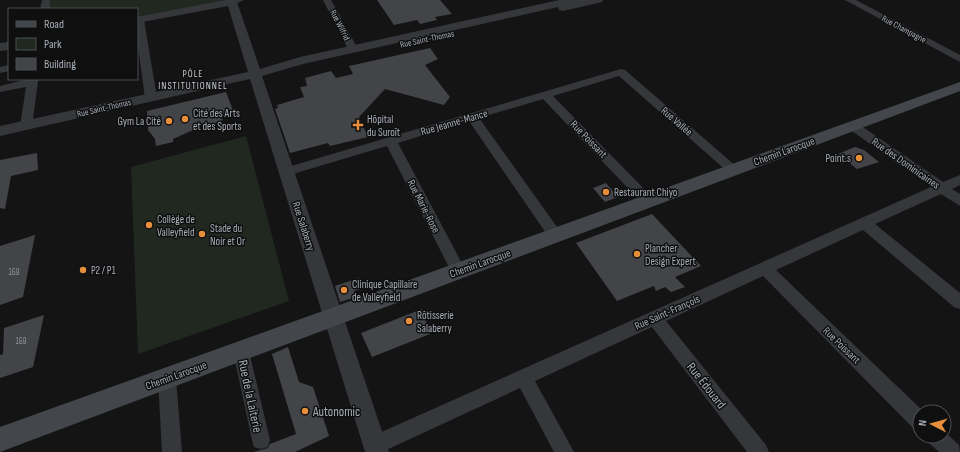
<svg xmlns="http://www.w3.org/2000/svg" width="960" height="452" viewBox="0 0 960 452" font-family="'Sofia Sans Condensed',sans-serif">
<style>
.green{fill:#202820}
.building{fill:#434448}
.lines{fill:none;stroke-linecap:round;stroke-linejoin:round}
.minor{fill:#35373a;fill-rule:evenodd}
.tertiary{fill:#35373a;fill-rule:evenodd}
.secondary{fill:#43464a;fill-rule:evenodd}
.poi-dot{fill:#e78e3a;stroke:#0f0f10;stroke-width:1.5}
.labels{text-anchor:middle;stroke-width:3;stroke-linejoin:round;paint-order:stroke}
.far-street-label{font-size:9px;fill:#a6adb5;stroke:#0f0f10}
.number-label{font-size:9px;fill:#8d939a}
.far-neighbourhood-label{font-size:10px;letter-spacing:1px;fill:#c7ccd1;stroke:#0f0f10}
.poi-label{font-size:11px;fill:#a6adb5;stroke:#0f0f10;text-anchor:start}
.street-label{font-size:11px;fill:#a6adb5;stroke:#0f0f10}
.near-street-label{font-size:13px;fill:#a6adb5;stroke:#0f0f10}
.near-poi-label{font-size:13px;fill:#a6adb5;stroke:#0f0f10;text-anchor:start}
</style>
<rect width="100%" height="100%" fill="#141415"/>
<path class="green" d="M46,0H231L137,20V9H45Z
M246,136L289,301L138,354L131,167Z"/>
<path class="building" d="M377,0H440L452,14L435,17L437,20L420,24L417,20L394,25Z
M430,48L438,59L425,65L450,97L444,105L385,89L359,117L368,137L330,146L328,143L290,153L275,109L278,108L277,105L304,97L300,87L307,86L305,78L331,71L336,78L353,74L349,66Z
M226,92L234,113L222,118L223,120L211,125L209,123L173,139V142L156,146L155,139L148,130L147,111Z
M855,147L864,150L879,162L857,169L838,154Z
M37,153L38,170L11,176L5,209L0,208V160Z
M606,183L618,197L605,202L593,188Z
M652,214L701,266L675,277L685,287L671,292L665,287L656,291L654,286L617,301L576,243Z
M35,235L23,297L0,305V246Z
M359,278L362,289L354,291L356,297L340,302L335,286Z
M422,309L430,334L372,357L361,333Z
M44,315L33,367L0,378V355L3,354L4,328Z
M288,347L299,382L313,387L329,436L295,452H253L268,448L270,444L296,434L272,354Z"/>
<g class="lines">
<path class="minor" d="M42,0H50V9H40Z
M229,0H244L235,4H229Z
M323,0H331L358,49L357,51H349L348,49Z
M845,0H856L960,55V62Z
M139,17L144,20L157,98L151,101L145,98L137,39V18Z
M9,65V71L0,73V67Z
M621,69L625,70L737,167L739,170L737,173H729L619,76L553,96L653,198L655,201L653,204L648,206L643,204L543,99L479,118L560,231L562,235L560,239L555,240L550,239L469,121L398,143L466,271L463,275L458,277L453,275L387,146L286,176L281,175L280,172L281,169Z
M28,79H38V82L32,126L26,130L20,126L26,87L0,92V86Z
M853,122L857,123L943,182L960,175V185L952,189L960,194V206L941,194L875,224L960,293V309L954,307L863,230L776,270L924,412H920V430L913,428L763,276L666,321L766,445L769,452H747L652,327L535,381L574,452H554L520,388L382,452H368L365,445L368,438L931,187L849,129L847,126Z
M241,343L247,346L249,351L270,440L268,447L261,449L254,447L252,440L233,351L235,346Z
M167,371L173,373L176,379L182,452H162L158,379L161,373Z
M944,431L959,445L960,452H939L929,443L927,436H944Z"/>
<path class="tertiary" d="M225,0H236L237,2L260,69L300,57L559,0H603L602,2L563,11L559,10L558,7L303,64L262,76L389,452H365L250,79L0,136V126L248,72L228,6L137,23V17Z
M9,42V50L0,51V43Z"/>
<path class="secondary" d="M960,82V91L0,452V427Z"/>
</g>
<g class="poi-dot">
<circle cx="185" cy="119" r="4"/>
<circle cx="169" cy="121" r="4"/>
<path d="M356 119h4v4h4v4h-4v4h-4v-4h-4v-4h4z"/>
<circle cx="859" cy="158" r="4"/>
<circle cx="606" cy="192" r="4"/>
<circle cx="149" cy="225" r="4"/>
<circle cx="202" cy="234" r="4"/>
<circle cx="637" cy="254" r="4"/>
<circle cx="83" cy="270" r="4"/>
<circle cx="344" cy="290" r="4"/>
<circle cx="409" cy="321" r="4"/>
<circle cx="305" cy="411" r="4"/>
</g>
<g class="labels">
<g class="far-street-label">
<text transform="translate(340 25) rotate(63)" y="3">Rue Wilfrid</text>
<text transform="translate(904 29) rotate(28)" y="3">Rue Champagne</text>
<text transform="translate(427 39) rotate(-12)" y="3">Rue Saint-Thomas</text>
<text transform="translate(104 108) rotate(-13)" y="3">Rue Saint-Thomas</text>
</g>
<g class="number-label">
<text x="14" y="275">169</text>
<text x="21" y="344">169</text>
</g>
<g class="far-neighbourhood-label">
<text x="193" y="77">PÔLE<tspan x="193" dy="12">INSTITUTIONNEL</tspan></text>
</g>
<g class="poi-label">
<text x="193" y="117">Cité des Arts<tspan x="193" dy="13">et des Sports</tspan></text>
<text x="367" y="123">Hôpital<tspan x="367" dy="13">du Suroît</tspan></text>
<text x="161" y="125" text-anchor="end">Gym La Cité</text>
<text x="851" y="162" text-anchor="end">Point.s</text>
<text x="614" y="196">Restaurant Chiyo</text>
<text x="157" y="223">Collège de<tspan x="157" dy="13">Valleyfield</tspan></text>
<text x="210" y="232">Stade du<tspan x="210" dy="13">Noir et Or</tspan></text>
<text x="645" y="252">Plancher<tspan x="645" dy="13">Design Expert</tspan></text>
<text x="91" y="274">P2 / P1</text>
<text x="352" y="288">Clinique Capillaire<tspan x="352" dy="13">de Valleyfield</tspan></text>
<text x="417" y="319">Rôtisserie<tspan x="417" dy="13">Salaberry</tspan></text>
</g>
<g class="street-label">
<text transform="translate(677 121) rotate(41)" y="4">Rue Vallée</text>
<text transform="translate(454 122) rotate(-16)" y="4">Rue Jeanne-Mance</text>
<text transform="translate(589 139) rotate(46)" y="4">Rue Poissant</text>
<text transform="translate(784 151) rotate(-20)" y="4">Chemin Larocque</text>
<text transform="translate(906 163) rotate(35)" y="4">Rue des Dominicaines</text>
<text transform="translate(424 206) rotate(63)" y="4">Rue Marie-Rose</text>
<text transform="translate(304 226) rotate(72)" y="4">Rue Salaberry</text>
<text transform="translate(480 263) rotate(-20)" y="4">Chemin Larocque</text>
<text transform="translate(667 312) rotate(-24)" y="4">Rue Saint-François</text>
<text transform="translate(842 345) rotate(44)" y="4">Rue Poissant</text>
<text transform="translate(176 375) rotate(-20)" y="4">Chemin Larocque</text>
</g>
<g class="near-street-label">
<text transform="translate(707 385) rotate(52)" y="5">Rue Édouard</text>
<text transform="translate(251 396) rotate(78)" y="5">Rue de la Laiterie</text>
</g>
<g class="near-poi-label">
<text x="313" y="416">Autonomic</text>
</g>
</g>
<rect x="8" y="8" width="130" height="72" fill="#0f0f10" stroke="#4b4e52"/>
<rect x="16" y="21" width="20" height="6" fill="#43464a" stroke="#4b4e52"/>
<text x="44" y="28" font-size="12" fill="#a6adb5">Road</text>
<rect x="16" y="38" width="20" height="12" fill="#202820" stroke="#4b4e52"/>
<text x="44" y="48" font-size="12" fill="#a6adb5">Park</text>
<rect x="16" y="58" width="20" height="12" fill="#434448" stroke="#4b4e52"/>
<text x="44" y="68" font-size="12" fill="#a6adb5">Building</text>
<g transform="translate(932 424) rotate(276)"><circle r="19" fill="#0f0f10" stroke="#4b4e52"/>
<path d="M0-3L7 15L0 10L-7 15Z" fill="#e78e3a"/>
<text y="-6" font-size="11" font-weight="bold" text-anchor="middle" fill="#a6adb5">N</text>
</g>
</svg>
